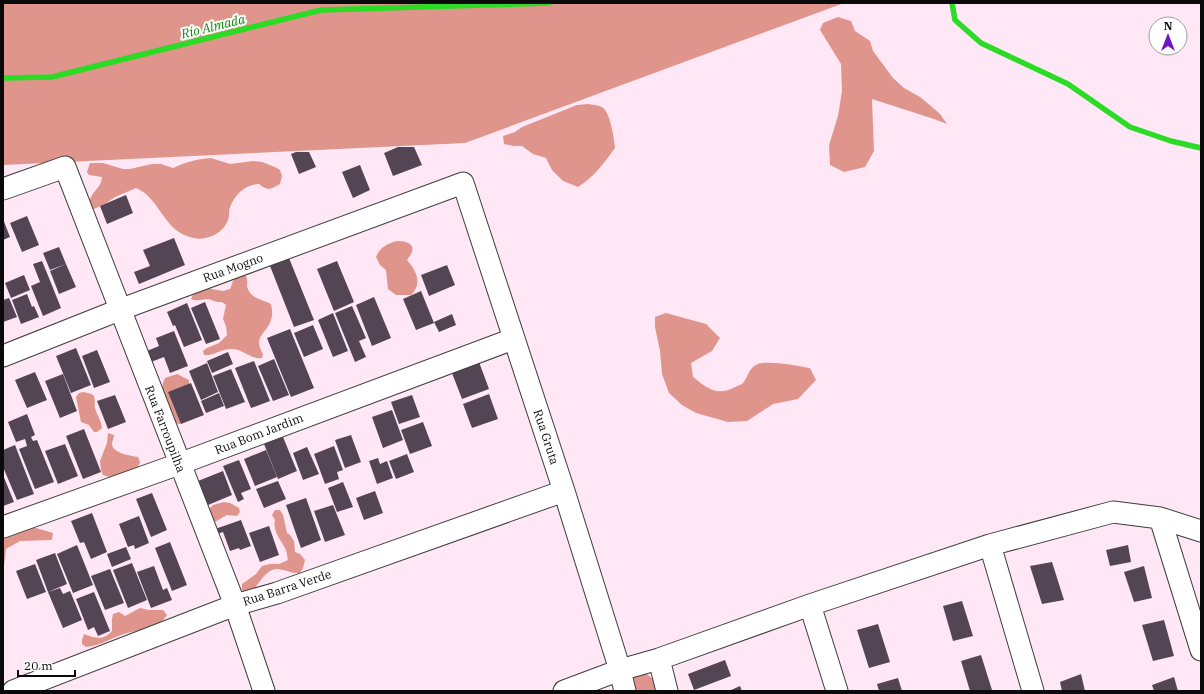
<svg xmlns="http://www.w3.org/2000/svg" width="1204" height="694" viewBox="0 0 1204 694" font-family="'IBM Plex Serif',serif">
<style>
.forest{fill:#df958b}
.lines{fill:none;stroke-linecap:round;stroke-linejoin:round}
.stream{stroke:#2bdb25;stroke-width:5.5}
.building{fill:#534554}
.street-casing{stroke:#3d3d3d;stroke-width:23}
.street{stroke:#fff;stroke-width:21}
.labels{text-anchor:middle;stroke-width:4;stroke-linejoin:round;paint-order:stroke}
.street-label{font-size:12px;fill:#0a0a0a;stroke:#fff}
.water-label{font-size:13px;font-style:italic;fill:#0b890b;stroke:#fff}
</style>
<rect width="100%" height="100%" fill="#ffe7f6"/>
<path class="forest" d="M3,3H844L465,143L3,165Z
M838,17L851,21L855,31L870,41L873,51L893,78L904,88L920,97L931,106L940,114L947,124L934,119L872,99L874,151L865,167L844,172L830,165L829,145L838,116L842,91L841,64L820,30L823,23Z
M588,104C593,105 602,105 605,110C611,118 614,138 615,148C604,163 594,177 578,187L563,181L552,170L546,158L533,154L522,146H514L504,144L503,136L515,132L522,127L577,105Z
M211,158L230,164L253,161L262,162L275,167L280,170L282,176L280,184C270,190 268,191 259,184C246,184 235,194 230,207C229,210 229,213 229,216C227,227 219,234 209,237C203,239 199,239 194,238C168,233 163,210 147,195C144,192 140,190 136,188L115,197L105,204L94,209L89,204C91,190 101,190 102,177L89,175L87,172L90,163H103L123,169H130L152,164H161L173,168C186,162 196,159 211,158Z
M397,241C413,241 417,248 407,260C416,270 423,284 411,295H396L388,289L386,270L380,265L376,257C380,247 387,244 397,241Z
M238,276H246C248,281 247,282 247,286C250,299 262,299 271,304C272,309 273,314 271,320C267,334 252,336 263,354L262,358C252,360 243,349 232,349C222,348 214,356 204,355L203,351L207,348L219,343L227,335L226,326L223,319L226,305L222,302C216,303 213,300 208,299C202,299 198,302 191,299L194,293L206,288L223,291L230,289L233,281Z
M666,313L706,324L720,338L712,351L691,363L693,377C707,388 717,397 735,387C737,386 741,385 743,383C749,376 748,368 758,364C768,360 799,366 810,368L816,380L798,399L773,404L747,421L728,422L696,413L682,405L669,393L662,374L660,351L655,327V317Z
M177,374L189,380V384L183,422L180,424L174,423C168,409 157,392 165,378Z
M83,392C86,393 90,393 93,395C96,398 94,404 95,408C97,415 101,420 102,428L97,432H94L89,425L81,422L76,397L79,393Z
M108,433L114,435C114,438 112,441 112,444C112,453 131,456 138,457L140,462L137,470L109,477L103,475L101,470L100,461L107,443Z
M224,502L230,503L239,508L240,512L237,516L227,515L213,523L208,510L213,505Z
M275,510H280L283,515L287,533L290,535L294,541L295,552L300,554L305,560L303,568L300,573C291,574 283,568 275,569C262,572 259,588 247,594L242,590V584L256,574L262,566L270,564H279L288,560C287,557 287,553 286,550C282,541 272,531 275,520L272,515Z
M29,526L53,533L52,540L20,541L6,549L4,565H3V533Z
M140,608L149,610H163L167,615C165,618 163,621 160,622C149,628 136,631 124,634C111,638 100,646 86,647L82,644V640L84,634C95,638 103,641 112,631V619L113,614L119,612L125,616Z
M641,669L654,680L655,691H631L629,670Z"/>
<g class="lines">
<path class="stream" d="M952,3L955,20L981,43L1068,84L1130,127L1171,141L1201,148
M3,78L52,77L321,10L549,3"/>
</g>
<path class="building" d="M398,147H414L422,165L393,176L384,153Z
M296,152H309L316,167L299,174L291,154Z
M360,165L370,190L353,198L342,172Z
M126,195L133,213L107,224L100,206Z
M27,216L39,245L22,252L10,223Z
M3,219L10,237L3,240Z
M174,238L185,265L139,284L134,272L150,266L143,250Z
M59,247L66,264L50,270L43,253Z
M289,258L314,320L294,327L270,266Z
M42,261L49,278L42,281L49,278L61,308L43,316L31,286L40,282L33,264Z
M337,261L354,302L334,311L317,269Z
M66,264L76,287L59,294L50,271Z
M447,265L455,285L429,296L421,275Z
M24,275L30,290L11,298L5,283Z
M421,291L434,323L416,330L403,299Z
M27,294L32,307L34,306L39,317L21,324L12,300Z
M374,297L391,338L372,346L356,305Z
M9,298L17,317L3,322V300Z
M205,302L220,339L206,344L191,308Z
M187,303L202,340L184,347L175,325L173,326L167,312Z
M352,306L366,338L359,341L366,357L355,362L335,313Z
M333,313L348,351L333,357L318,320Z
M452,314L456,325L439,332L434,322Z
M313,325L323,349L304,357L294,333Z
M290,329L314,388L291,397L267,338Z
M174,331L188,366L170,373L164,357L151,362L147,351L159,346L156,338Z
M76,348L91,385L71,393L56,356Z
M97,350L110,382L94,388L82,356Z
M228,352L233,364L212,373L207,361Z
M274,359L289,395L273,401L258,366Z
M254,361L270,401L251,408L235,368Z
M479,362L489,389L462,399L452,373Z
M207,363L218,392L201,400L189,371Z
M231,369L245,402L226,409L213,376Z
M35,372L47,400L27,408L15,380Z
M63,374L77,411L60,418L45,381Z
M191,383L204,415L181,424L168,392Z
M219,393L224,406L206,413L201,401Z
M489,394L498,419L472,428L463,404Z
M115,395L126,422L108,429L97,401Z
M412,395L420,417L399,424L391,402Z
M392,410L403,440L383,448L372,417Z
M27,414L35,435L31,437L33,441L37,440L54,482L35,489L19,449L27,446L25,439L16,442L8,422Z
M423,422L432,446L410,454L401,430Z
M84,429L101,472L83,479L66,436Z
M351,435L361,462L345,468L335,440Z
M283,437L297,471L278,479L264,444Z
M65,444L78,476L58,484L45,451Z
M15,445L34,494L17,500L3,467V450Z
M334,446L343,470L337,472L339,479L325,484L314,454Z
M307,447L319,474L303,480L293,453Z
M266,450L277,477L255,486L244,459Z
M407,454L414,472L396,479L389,461Z
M378,458L380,464L387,461L393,478L377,484L369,461Z
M239,460L251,489L241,493L244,499L238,502L223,466Z
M223,471L232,495L208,505L198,481Z
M3,475L14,502L3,506Z
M278,481L286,499L264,508L256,489Z
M343,482L353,507L337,512L328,488Z
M375,491L383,513L364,520L356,498Z
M152,493L167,530L151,537L136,499Z
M306,498L321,540L301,548L286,505Z
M333,505L345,535L325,542L314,511Z
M92,513L107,552L91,559L84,542L80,543L71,521Z
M139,516L149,543L135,549L134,545L128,547L119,524Z
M241,520L251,546L240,550L239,548L230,551L223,532L217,534L215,529Z
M269,526L279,555L260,562L249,533Z
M170,542L187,585L172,591L155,548Z
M77,545L93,585L73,593L57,554Z
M1128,545L1131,562L1110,566L1106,550Z
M126,547L131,559L112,567L107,554Z
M55,553L67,584L48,592L36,560Z
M1052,562L1064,600L1042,604L1030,566Z
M132,563L147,600L128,608L113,570Z
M35,564L46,592L27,599L16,571Z
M154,566L163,590L167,588L172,600L151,608L137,572Z
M1144,566L1152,598L1134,602L1124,572Z
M110,569L124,603L105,610L91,576Z
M60,588L63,594L70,591L82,620L63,628L48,592Z
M94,592L110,631L98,636L94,627L88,630L76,599Z
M962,601L973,636L953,641L943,606Z
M1164,620L1174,656L1153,661L1142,625Z
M878,624L890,662L869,668L857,630Z
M981,655L992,690L970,691L961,661Z
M725,660L731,676L694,690L688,674Z
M1081,674L1085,691H1062L1060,682Z
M1174,677L1178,691H1154L1152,685Z
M898,678L902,691H879L877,684Z
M740,686L742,691H729Z"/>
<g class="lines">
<defs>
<path id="street" d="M3,189L65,167L235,605L264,691
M3,356L119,310L463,183L564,491L620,670L625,691
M1160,518L1201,650
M3,527L179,464L513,339
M990,545L1033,691
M810,605L837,691
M659,659L667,691
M13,691L235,605L277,593L564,491
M564,691L620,670L659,659L810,605L990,545L1113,512L1160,518L1201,531"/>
</defs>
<use href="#street" class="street-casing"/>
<use href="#street" class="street"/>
</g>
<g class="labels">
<g class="street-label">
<text transform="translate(233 268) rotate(-20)" y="4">Rua Mogno</text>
<text transform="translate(165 429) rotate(69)" y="4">Rua Farroupilha</text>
<text transform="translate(259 434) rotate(-21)" y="4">Rua Bom Jardim</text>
<text transform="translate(546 437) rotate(72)" y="4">Rua Gruta</text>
<text transform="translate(287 588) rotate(-18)" y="4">Rua Barra Verde</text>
</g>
<g class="water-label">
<text transform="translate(213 26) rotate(-14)" y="5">Río Almada</text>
</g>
</g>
<rect width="1204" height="694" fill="none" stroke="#0a0a0a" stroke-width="8"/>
<g transform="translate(1168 36)"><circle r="19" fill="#ffffff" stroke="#9d9d9d"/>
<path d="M0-3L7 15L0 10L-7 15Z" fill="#7215c7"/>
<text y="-6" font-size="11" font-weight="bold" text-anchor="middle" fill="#0a0a0a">N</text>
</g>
<path d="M18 670v6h57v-6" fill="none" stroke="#0a0a0a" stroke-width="2"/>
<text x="24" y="670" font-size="12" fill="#0a0a0a" stroke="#ffffff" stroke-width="3" paint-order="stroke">20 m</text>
</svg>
